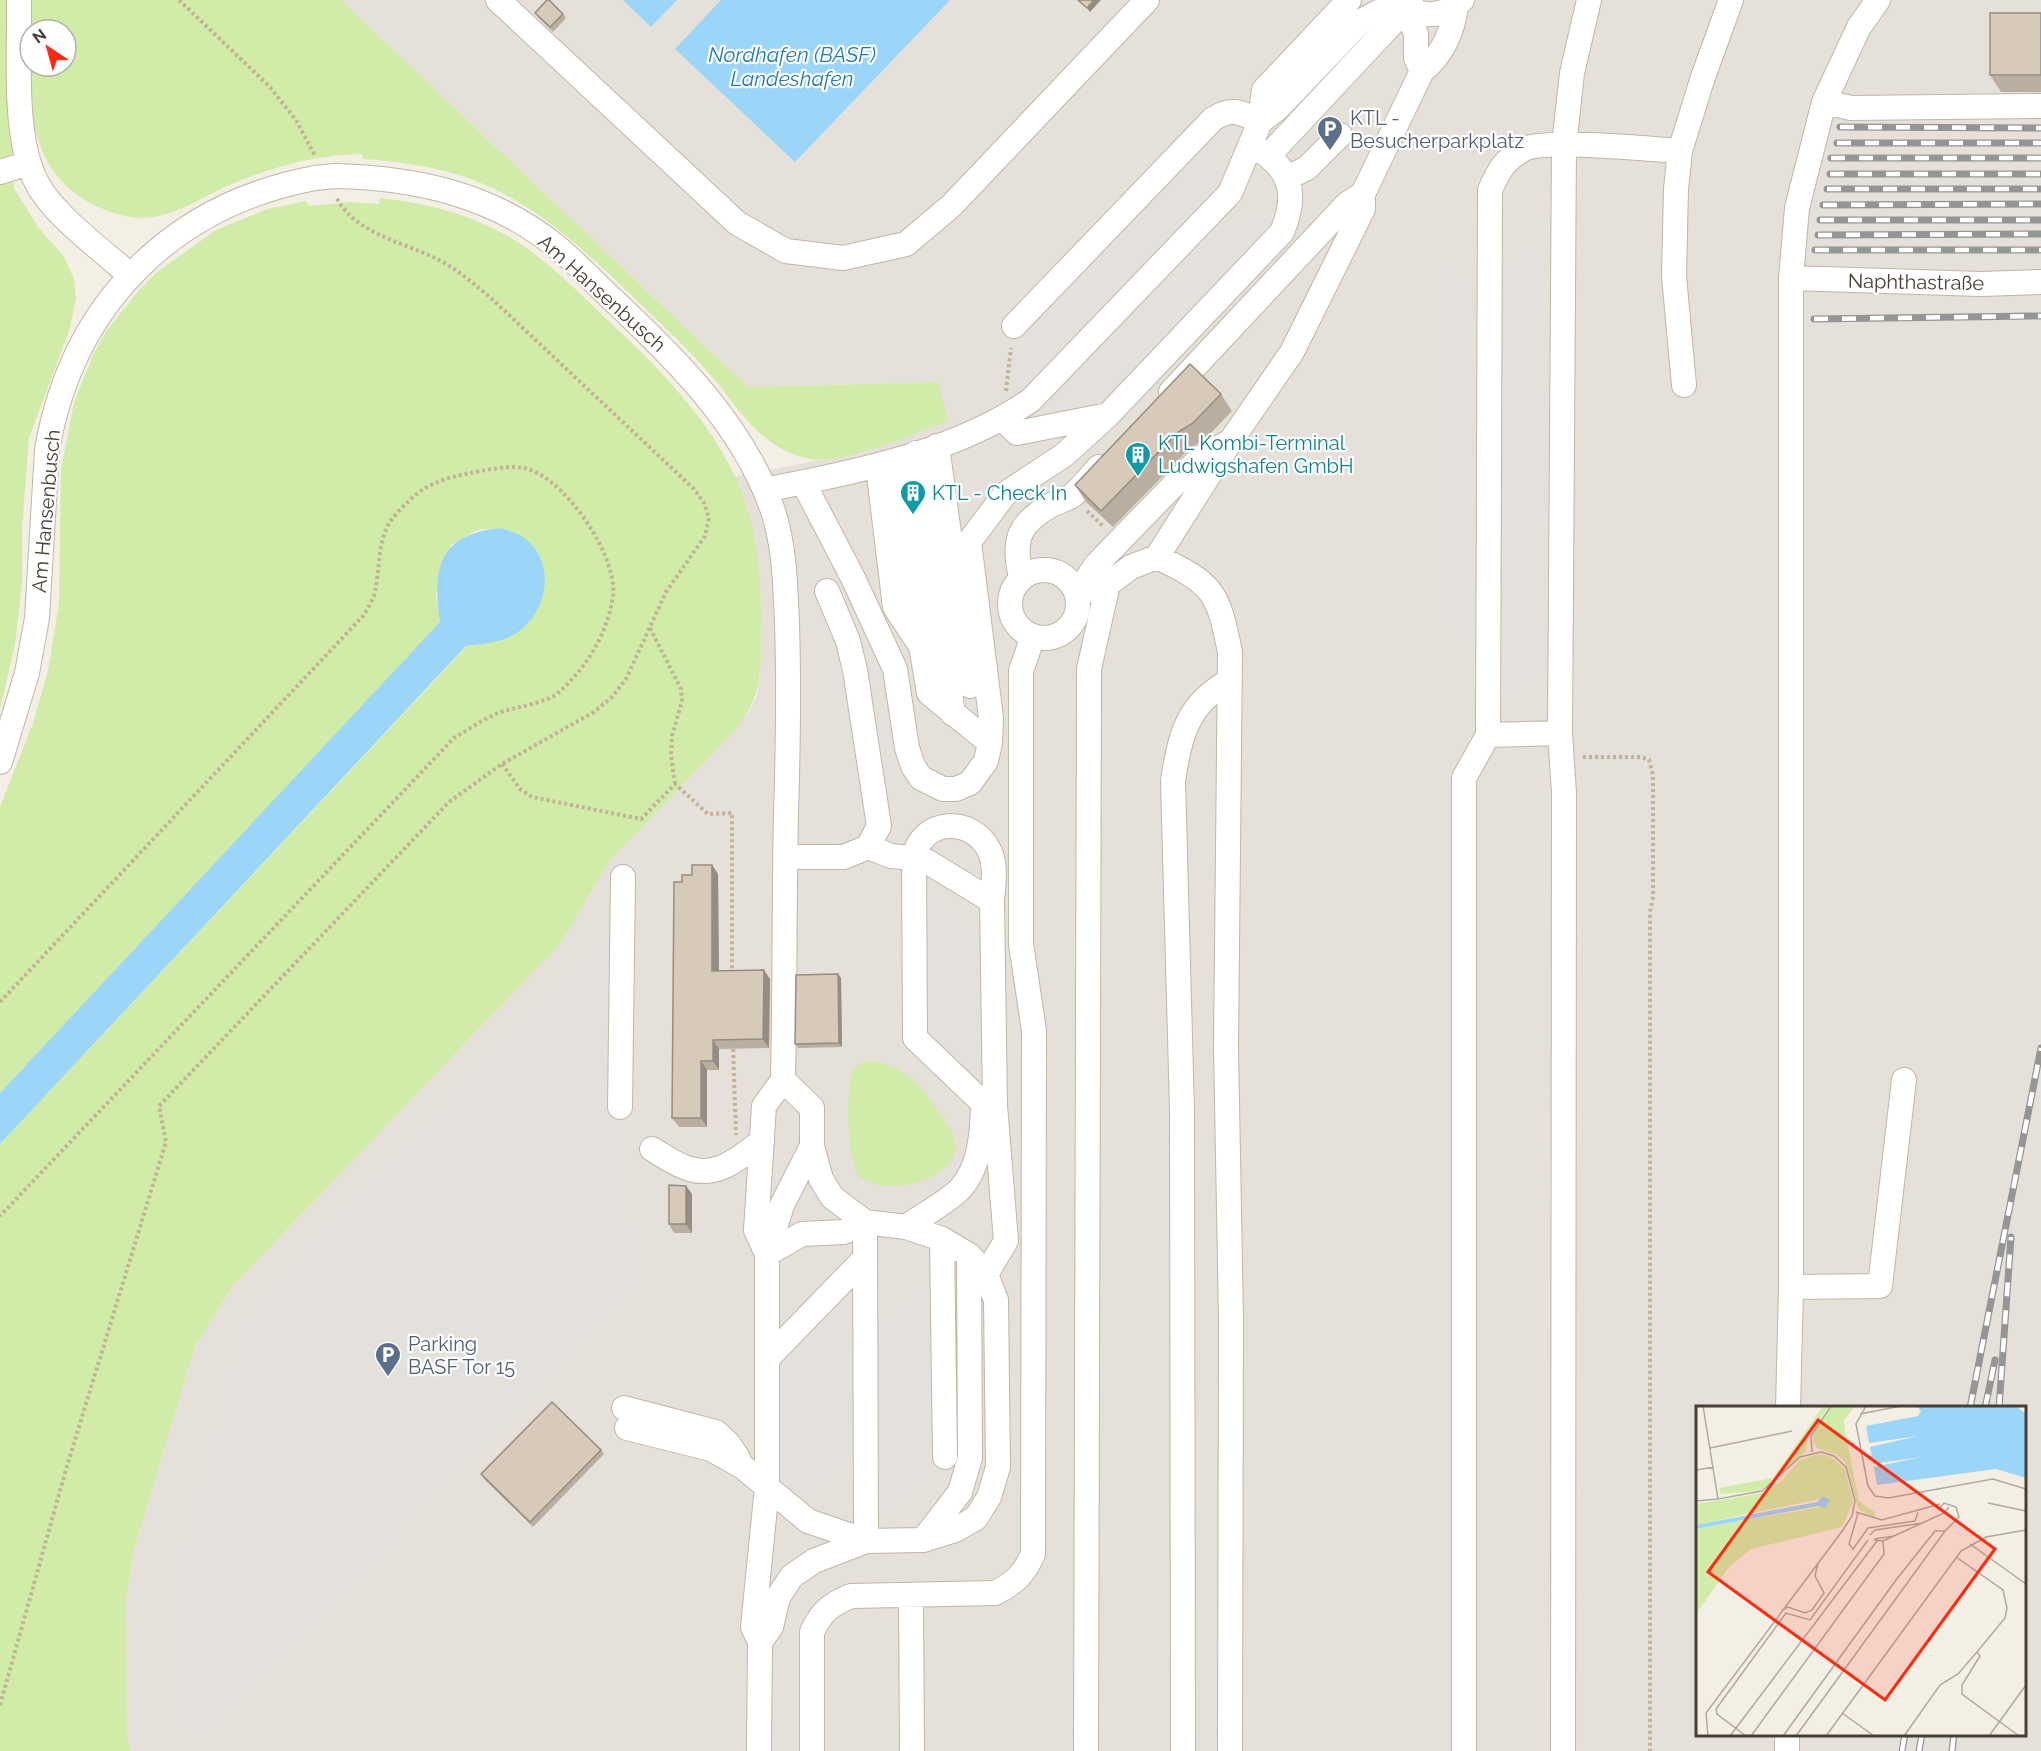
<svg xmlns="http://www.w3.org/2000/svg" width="2041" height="1751" viewBox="0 0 2041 1751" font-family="Raleway,sans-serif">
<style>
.industrial{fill:#e6e0da;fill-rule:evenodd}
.green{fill:#d1eca9;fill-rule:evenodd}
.parking{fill:#e4e1dd}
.water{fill:#9bd5f7}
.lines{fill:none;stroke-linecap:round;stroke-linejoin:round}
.minor-casing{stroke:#c0b6a6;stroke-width:26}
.path{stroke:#c3b296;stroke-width:4;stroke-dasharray:3 3;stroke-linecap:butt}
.minor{stroke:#fff;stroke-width:24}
.rail-casing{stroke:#959595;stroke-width:7}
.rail{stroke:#fff;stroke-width:4.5;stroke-dasharray:14;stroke-linecap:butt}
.minor-bridge-casing{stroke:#c0b6a6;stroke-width:26;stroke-linecap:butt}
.minor-bridge{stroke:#fff;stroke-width:24}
.wall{fill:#b9ae9f}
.shaded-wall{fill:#968d82}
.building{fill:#d7cab9;stroke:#968d82;stroke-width:1.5}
.labels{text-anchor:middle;stroke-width:4.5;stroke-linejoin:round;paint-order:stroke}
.service-label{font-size:20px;fill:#4e5e75;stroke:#fff;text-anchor:start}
.street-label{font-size:20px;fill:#473f34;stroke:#fff}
.culture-label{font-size:20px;fill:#0d838f;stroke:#fff;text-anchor:start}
.water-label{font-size:21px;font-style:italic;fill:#227cb3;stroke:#fff}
.inset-road{fill:none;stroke:#afa99e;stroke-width:1.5}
.view{fill:#ff2b11;fill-opacity:0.15;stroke:#ff2b11;stroke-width:3}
.inset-edge{fill:none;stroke:#473f34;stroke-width:3}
</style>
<rect width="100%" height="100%" fill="#f4efe5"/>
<path class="industrial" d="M341,0H2041V1751H131L127,1739L126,1598L134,1550L195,1346L232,1287L561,943L608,863L747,715L756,698L760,677L761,594L751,529L735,477L873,449L938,382L748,387ZM1698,1408H2024V1734H1698Z"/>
<path class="green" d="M0,0H8L14,188L38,227L64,257L74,279L76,298L70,328L29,438L22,529V584L15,644L0,709Z
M28,0H341L748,387L938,382L948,421C913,434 840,467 805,458C759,447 736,404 708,372C684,345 657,320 631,295C577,243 520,189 444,171C418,164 390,161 363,159L362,154C314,155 266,168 221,189C202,198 184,210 163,215C142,221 121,217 101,208C15,172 30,76 28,0ZM30,30H66V66H30Z
M380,198C424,203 463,212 502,233C536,251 566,280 594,307C647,357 704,410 736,478C755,520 762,574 761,620C760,667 766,693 734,731L608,863L561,943L232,1287L195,1346L134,1550L126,1598L127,1739L131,1751H0V1144L467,646C492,644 510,638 530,622L501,528L477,530L451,545L436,595L441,622L0,1093V807L33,723L48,671L59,603L61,469L74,402L94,353L107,330L139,290L157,272L216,230L268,209L306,201L309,206L350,202L379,204Z
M866,1061C902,1060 925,1090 943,1118C950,1128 960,1143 954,1156C938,1185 881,1197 857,1174C847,1141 845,1102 853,1068Z"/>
<path class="parking" d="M1242,112L1195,229L1291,211L1108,415L1017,433L1004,404L1014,326L1213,119Z
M1324,116L1359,150L1321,192L1309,180L1306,155L1296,145Z
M1547,220V665L1505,708L1506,262Z
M1434,248L1475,286L1474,657L1433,616Z
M828,612L851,627L859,625L871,662L878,660L900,797L850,805L826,655L813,618Z
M914,869L981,937L983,1103L915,1038Z
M604,936L612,937L620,1107L625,1131L626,1195L637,1222L638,1288L217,1728L203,1736H188L176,1729L170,1715L168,1606L177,1551L241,1322L250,1303L596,938Z
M865,1258L866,1333L942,1262L945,1457L866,1541L865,1446L796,1512L767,1487V1359Z"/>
<path class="water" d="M623,0H677L651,27Z
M721,0H950L795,162L675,49Z
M501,528C509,531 520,534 526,539C557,565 547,614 515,634C501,643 483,644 466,646L0,1144V1093L440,622C432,567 439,534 501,528Z"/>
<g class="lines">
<defs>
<path id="minor" d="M19,0C20,53 12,139 38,185C55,216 103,251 130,275
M498,0L737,223L786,251L843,258L906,244L951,206L1147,0
M1398,2C1418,19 1444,18 1462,0
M1824,102L1851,108L2041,106
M1260,122L1279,107L1361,21L1378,12L1406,8L1416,34V58L1422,71
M1269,155L1411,3
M0,172L29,163
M336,176C417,178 493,195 557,247C576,263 594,282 612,299C675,358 742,424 772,508C785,546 785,584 787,623C789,686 788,750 786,813C784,902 785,991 783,1080L764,1106L756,1230L767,1254
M1287,178L1307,168L1340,135
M1791,278L1981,284L2041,282
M1014,326L1213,119C1231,107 1242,112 1260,122
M1684,385L1674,276L1676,189L1680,151L1703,77L1731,0
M1171,392L1347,204L1363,194
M1003,419L1017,433L1108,415
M937,446L970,686
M916,453L953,714
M897,461L921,640
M878,467L895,607L921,646L929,693L990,743
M803,482L853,578L895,669L907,748L913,766L921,778L943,789H956L970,783L986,761L990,743L991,718L969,542L1005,494L1064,455L1108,415L1282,232C1299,192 1290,167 1252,145
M765,490C856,471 953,454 1031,400L1230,193L1260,122L1264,90L1349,0
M1157,557L1230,442L1292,352L1363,209V194L1422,71C1442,56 1453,31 1456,6
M1010 604a34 34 0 1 1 68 0a34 34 0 1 1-68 0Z
M1021,578C1014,544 1015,526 1048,507C1055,502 1066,500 1073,495C1082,487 1091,476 1099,467
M1077,594L1108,584L1131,567L1157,557C1214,584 1218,592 1230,652L1226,1047L1231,1320L1230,1751
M1077,594L1096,565L1200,458L1229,442
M1488,735L1560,733
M0,762L27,673L37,618L47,450C72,305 171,205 315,178
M868,847L891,856L923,859L992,901
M785,857H844L868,847L879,826L855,670L848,641L827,591
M983,1103L915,1038L914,857C922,818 972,816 989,850C997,865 993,885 992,901L995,1105L1006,1241L986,1274
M620,1107L623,877
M652,1149C664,1156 677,1166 690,1169C718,1178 742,1156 762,1141
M865,1222L866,1541
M906,1227C923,1215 942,1205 957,1192C981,1170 983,1129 983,1098
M942,1239L945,1457
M767,1254L802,1234L844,1232L865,1222
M1791,1287L1880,1286L1904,1080
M767,1359L865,1258
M624,1408L716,1432L728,1443L738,1458
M1788,1408L1791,1287V278L1797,208L1824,102L1859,27L1878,0
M627,1428L711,1449L743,1467L808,1521L866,1541L923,1540L955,1530L976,1518L989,1497L998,1467L996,1300L986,1274L969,1255L942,1239L906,1227L865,1222L832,1197L821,1179L812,1146V1108L783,1080
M923,1540L960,1492L970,1458L969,1255
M911,1595L912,1751
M760,1642L753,1627L767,1487V1254L782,1205L812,1146
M759,1751L760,1642L771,1627L778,1597L792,1576L814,1561L866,1541
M812,1751V1632C821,1612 831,1604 851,1596L995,1593C1015,1583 1024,1574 1033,1554L1034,1031L1021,944V671L1033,636
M1086,1751L1089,669L1108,584
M1183,1751L1182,1110L1173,781C1179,738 1187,704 1228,682
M1464,1751V778L1488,735L1490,190C1499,170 1504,160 1524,149C1543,139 1653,149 1680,151
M1563,1751L1564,793L1560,733L1564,146L1572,73L1589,0
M1787,1751V1734"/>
</defs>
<use href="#minor" class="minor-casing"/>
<path class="path" d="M179,0L269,86L296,120L315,156
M1006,391L1011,348
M1087,511L1103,526
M650,628L681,689L682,701L672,736L671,755L675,784
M1583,757H1641L1649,760L1653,775V897L1650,912V1751
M502,764L520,789L532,797L641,819L675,784L708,814L732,813V976
M0,1002L363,616C367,610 371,603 374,596C380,573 377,547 388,525C393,517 402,507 409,501C425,484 448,477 470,473C486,470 508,465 524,468C564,476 618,556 613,596C607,635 587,667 558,693C547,703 514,707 498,713C483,719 468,730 454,738L0,1216
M733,1043L736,1135
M0,1705L67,1466L166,1142L159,1106L449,802L502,764L594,712L612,697L626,679L666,592L705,536L709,518L704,503L694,489L492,299C474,284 456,268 435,258C400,241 356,234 336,197"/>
<use href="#minor" class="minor"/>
<defs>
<path id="rail" d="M1840,127L2041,128
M1837,143H2041
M1831,158H2041
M1830,174H2041
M1827,189H2041
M1823,205L2041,204
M1820,220H2041
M1818,235L2041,234
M1815,250H2041
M1814,319L2041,316
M1970,1408L2041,1048
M1985,1408L1995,1360
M1999,1408L2011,1237
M1902,1751L1905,1734
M1919,1751L1922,1734
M1952,1751L1954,1734"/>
</defs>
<use href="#rail" class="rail-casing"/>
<use href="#rail" class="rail"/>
<defs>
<path id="minor-bridge" d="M315,178L336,176"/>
</defs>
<use href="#minor-bridge" class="minor-bridge-casing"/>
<use href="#minor-bridge" class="minor-bridge"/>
</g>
<path class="wall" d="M535,13L563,14L566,18L553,32L538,17Z
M2041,13V92H2001L1990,75Z
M1221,394L1232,411L1205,439L1190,448L1113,527L1086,502L1075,485Z
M712,865L718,874L719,971L770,979L769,1048L719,1049V1070H707V1127H679L672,1118L682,882L692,875Z
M838,974L841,978L842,1047L798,1048L795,1044Z
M686,1186L692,1194V1233H674L669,1224Z
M601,1450L604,1454L533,1527L484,1479L481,1474Z"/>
<path class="shaded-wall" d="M1094,0H1101L1090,12L1087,8Z
M712,865L718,874L719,980L712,971Z
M764,970L770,979L769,1048L763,1039Z
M838,974L841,978L842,1047L839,1043Z
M713,1040L719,1049V1070L713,1061Z
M701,1061L707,1070V1127L701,1118Z
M686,1186L692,1194V1233L686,1224Z"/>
<path class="building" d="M547,0H549L563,14L550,27L535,13Z
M1078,0H1094L1087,8Z
M1990,13H2041V75H1990Z
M1190,364L1221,394L1193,423L1178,432L1101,511L1075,485Z
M692,865H712V971L764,970L763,1039L713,1040V1061H701V1118H672L674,882H682V875H692Z
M838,974L839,1043L795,1044L796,975Z
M669,1185L686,1186V1224H669Z
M552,1402L601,1450L530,1522L481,1474Z"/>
<defs>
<symbol id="parking-pin" viewBox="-11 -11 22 30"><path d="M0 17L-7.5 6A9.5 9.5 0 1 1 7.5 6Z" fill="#5c6f8a" stroke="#fff"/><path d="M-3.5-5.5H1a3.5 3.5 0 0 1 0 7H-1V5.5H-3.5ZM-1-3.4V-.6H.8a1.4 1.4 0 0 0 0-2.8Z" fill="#fff"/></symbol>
<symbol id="building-pin" viewBox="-11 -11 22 30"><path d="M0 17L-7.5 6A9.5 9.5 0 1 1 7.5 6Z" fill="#0f9aa8" stroke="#fff"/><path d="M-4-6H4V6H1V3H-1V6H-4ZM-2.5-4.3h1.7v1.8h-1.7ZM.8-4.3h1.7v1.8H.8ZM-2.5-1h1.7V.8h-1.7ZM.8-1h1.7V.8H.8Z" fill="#fff"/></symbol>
</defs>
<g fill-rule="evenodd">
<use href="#parking-pin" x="1315" y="114" width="30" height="40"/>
<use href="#building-pin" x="1123" y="440" width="30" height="40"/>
<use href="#building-pin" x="898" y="478" width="30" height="40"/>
<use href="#parking-pin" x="373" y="1340" width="30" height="40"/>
</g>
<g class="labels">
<g class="service-label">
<text x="1350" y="125">KTL -<tspan x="1350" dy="23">Besucherparkplatz</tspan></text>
<text x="408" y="1351">Parking<tspan x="408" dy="23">BASF Tor 15</tspan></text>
</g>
<g class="street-label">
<text transform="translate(1916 282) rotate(1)" y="7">Naphthastraße</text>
<text transform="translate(602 293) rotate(42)" y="7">Am Hansenbusch</text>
<text transform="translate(46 511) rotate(-85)" y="7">Am Hansenbusch</text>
</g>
<g class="culture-label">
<text x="1158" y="450">KTL Kombi-Terminal<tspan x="1158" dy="23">Ludwigshafen GmbH</tspan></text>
<text x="932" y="500">KTL - Check In</text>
</g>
<g class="water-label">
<text x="792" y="62">Nordhafen (BASF)<tspan x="792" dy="24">Landeshafen</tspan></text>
</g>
</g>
<g transform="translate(1696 1406)">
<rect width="330" height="330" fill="#f4efe5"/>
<path d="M127,0H133L112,32L110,45L79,75L63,85L25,88L23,82L77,72ZM136,0H159L148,14L149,25L163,95L180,107L178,111L162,103L150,57L141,49L121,42L117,35V28ZM122,48L136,51L149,63L157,96L146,121L55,143L33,161L0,208V123L124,101L123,93L0,119V98L67,87L84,76L104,54Z" fill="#d1eca9"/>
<path d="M221,0H320L330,8V72L300,63L181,79L178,61L225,51L177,58L174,41L222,30L173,37L170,20L222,10L225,5ZM127,90L134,94L129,102L122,100L0,123V119L121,96Z" fill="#9bd5f7"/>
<path class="inset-road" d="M7,0L22,93L66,85L104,51L125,46L138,50L150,61L159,95L156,110L147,124L10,307L12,330M170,0L160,18L172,80L179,90L192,92L297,73L330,83M164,8L205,0M14,42L96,25M116,46L115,30L135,0M0,64L18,61M0,95L22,93M292,97L330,105M160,106L186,114L244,98M162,107L153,138L157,143L172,122L219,115L222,106M174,129L179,124L227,117M179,133L198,130M187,135L248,107M274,138L330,178M260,151L307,184L311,202L309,212L281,246L284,250L266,279V288L323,330M86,204L92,201L109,207L116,204L128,187L119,170L122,157M146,307L178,330M34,330L181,135M50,330L21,308L20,303L90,207L114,214L172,134M55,330L188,148L187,135L178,134M87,330L200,174L239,125H249M100,330L249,125L263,111L260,101L248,97L243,103L249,106L253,101M130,330L265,145L290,131L330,124M208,330L244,279L262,268L281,246M293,330L330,279"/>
<path class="view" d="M122,14L299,143L189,294L12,166Z"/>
<rect width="330" height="330" class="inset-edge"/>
</g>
<g transform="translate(48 48) rotate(324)"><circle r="28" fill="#ffffff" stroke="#b5b2ae" stroke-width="1.5"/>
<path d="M0-4.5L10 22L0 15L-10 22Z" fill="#ff2b11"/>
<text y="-9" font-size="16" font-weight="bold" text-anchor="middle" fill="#473f34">N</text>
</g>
</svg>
